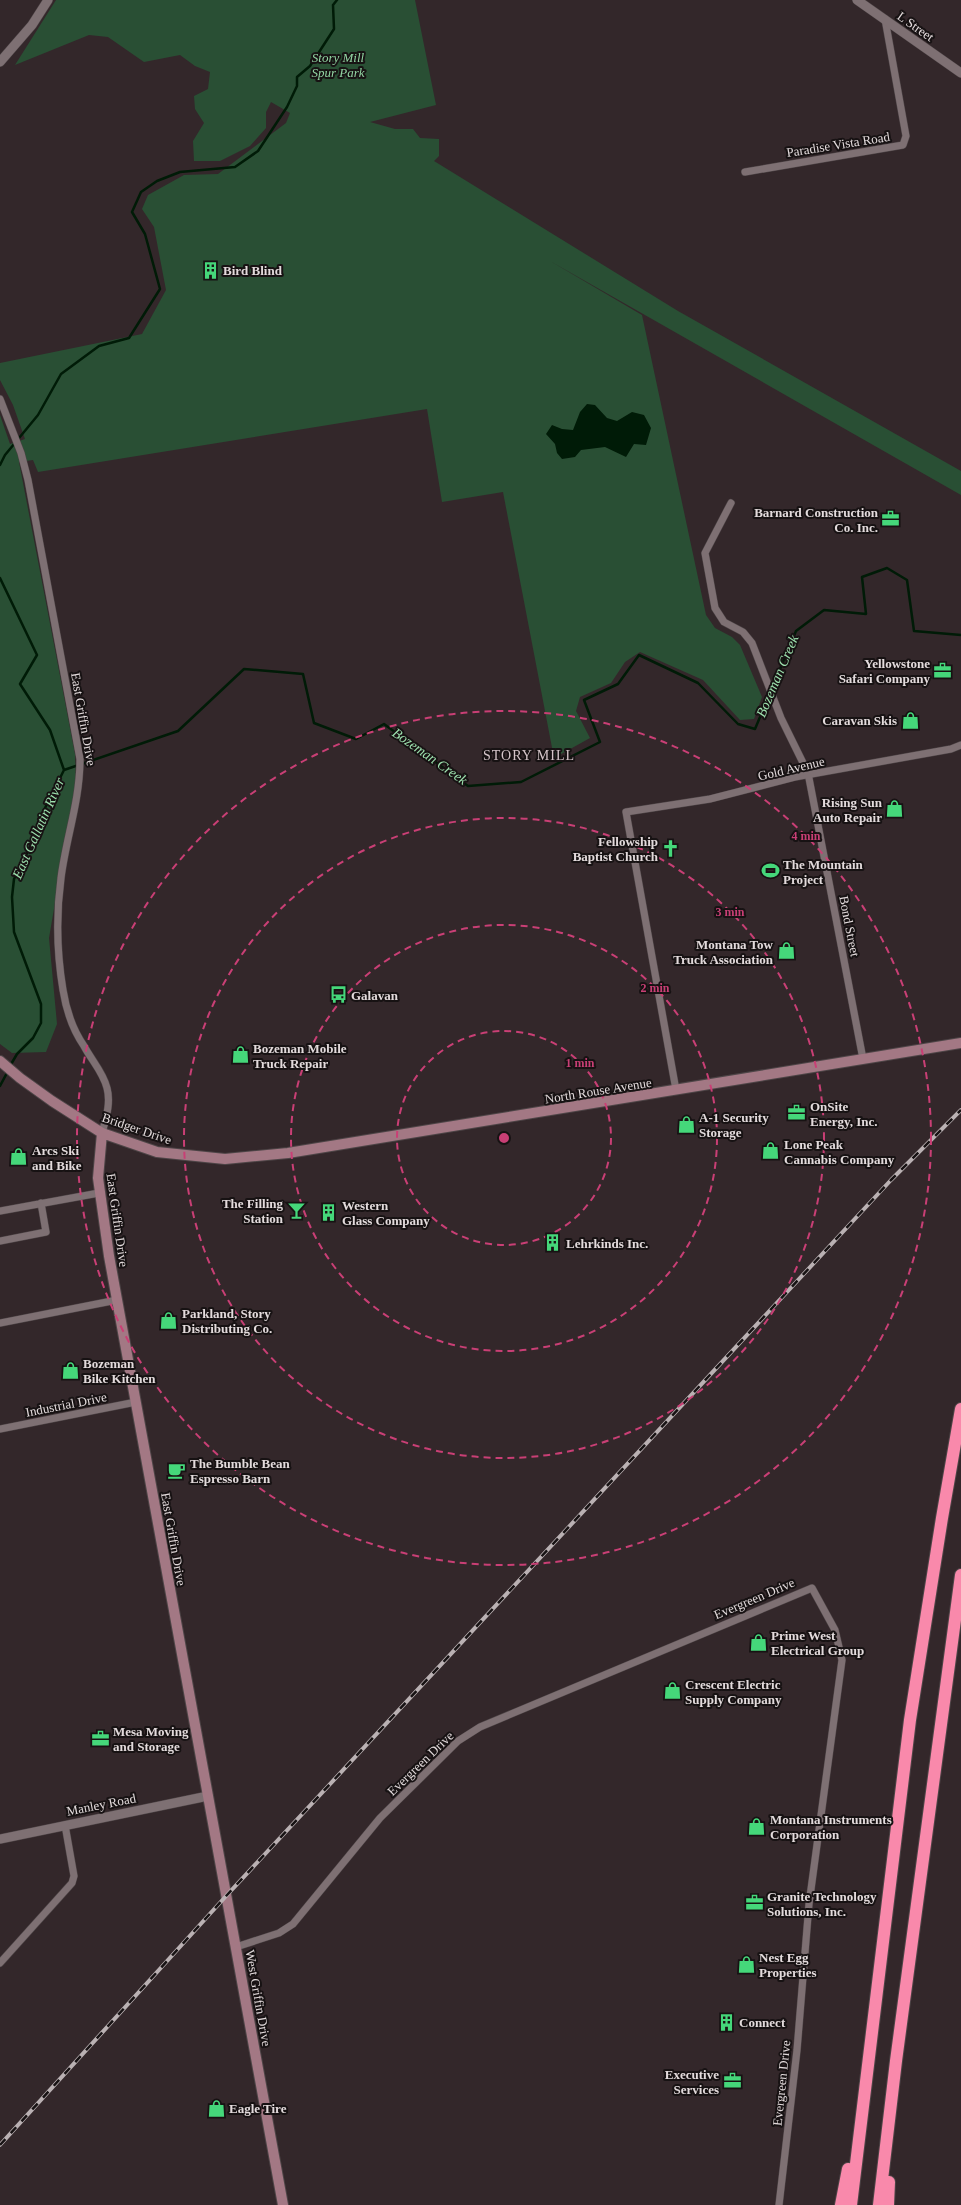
<svg xmlns="http://www.w3.org/2000/svg" width="961" height="2205" viewBox="0 0 961 2205" font-family="'Times New Roman',serif">
<style>
.green{fill:#294f34}
.water{fill:#001b07}
.lines{fill:none;stroke-linecap:round;stroke-linejoin:round}
.stream{stroke:#001b07;stroke-width:2.5}
.minor-casing{stroke:#4e4547;stroke-width:8}
.tertiary-casing{stroke:#4e4547;stroke-width:10}
.secondary-casing{stroke:#4e4547;stroke-width:12}
.motorway-casing{stroke:#4e4547;stroke-width:14}
.minor{stroke:#7e7073;stroke-width:7}
.tertiary{stroke:#7e7073;stroke-width:9}
.secondary{stroke:#a37884;stroke-width:10}
.motorway{stroke:#f989ab;stroke-width:12}
.rail-casing{stroke:#bab1b3;stroke-width:4}
.rail{stroke:#171213;stroke-width:2.5;stroke-dasharray:8;stroke-linecap:butt}
.ring{fill:none;stroke:#c93f75;stroke-width:2;stroke-dasharray:7 5}
.labels{text-anchor:middle;stroke-width:4;stroke-linejoin:round;paint-order:stroke}
.street-label{font-size:13px;fill:#e3dbdc;stroke:#171213}
.park-label{font-size:13px;font-style:italic;fill:#92d5a3;stroke:#171213}
.poi-label{font-size:13px;font-weight:bold;fill:#e3dbdc;stroke:#171213;text-anchor:start}
.water-label{font-size:14px;font-style:italic;fill:#9ee2af;stroke:#171213}
.neighbourhood-label{font-size:14px;letter-spacing:1px;fill:#d5c5c9;stroke:#171213}
.centre{fill:#c93f75;stroke:#171213;stroke-width:2}
.ring-label{font-size:12px;text-anchor:middle;font-weight:bold;fill:#c93f75;stroke:#171213;stroke-width:4;stroke-linejoin:round;paint-order:stroke}
</style>
<rect width="100%" height="100%" fill="#33272a"/>
<path class="green" d="M56,0H415L436,105L370,122L395,129H413L420,138L439,139V156L434,161L678,311L961,471V495L550,261L642,315L706,615L715,628L732,637L740,645L762,697L754,719L740,720L703,680L640,652L625,662L611,683L580,697L576,711L590,738L554,758L503,492L442,502L427,409L38,472L33,460L19,462L75,754L76,780L49,938L57,1024L46,1052L12,1053L0,1044V415L10,444L25,439L13,405L0,380V363L142,334L166,290L154,227L142,209L148,195L184,175L218,174L286,123L290,113L271,102L266,112V128L250,146L220,161H194L193,141L204,123L195,109L194,96L208,89L210,72L195,66L180,55L144,62L108,37L89,35L15,65Z"/>
<path class="water" d="M587,404L595,405L607,418L617,421L632,412L644,415L651,428L646,445L634,444L626,457L605,447L581,450L575,457L562,459L557,453L555,444L546,434L552,425L562,429L573,430L580,412Z"/>
<g class="lines">
<path class="stream" d="M0,465L5,455L38,415L61,374L99,346L129,338L160,289L145,234L132,212L141,192L157,181L180,172L235,167L258,151L287,107L297,86V77L310,66L334,29L333,5L337,0
M0,578L37,655L20,684L50,730L64,770L44,810L32,843L14,879L12,897L14,932L41,1004V1023L33,1038L17,1054L10,1066
M772,688L796,631L824,610L866,614L862,577L887,568L907,580L914,631L961,635
M64,770L178,731L244,669L303,674L314,723L356,739L384,724L468,786L521,782L600,742L584,700L618,684L639,655L698,683L738,724L755,729L770,693
M0,1086L8,1071"/>
<defs>
<path id="minor" d="M745,172L903,145L906,136L885,19
M0,399L21,453L28,480L80,759C80,801 66,838 61,878C56,915 57,954 63,990C66,1009 73,1030 84,1046C92,1061 103,1072 107,1088C111,1103 106,1118 102,1133
M731,503L705,553L715,608L724,622L743,632L752,643L781,718L808,773L863,1059
M676,1090L626,812L710,799L795,777L951,749L961,745
M0,1211L99,1193
M0,1241L46,1232L41,1203
M0,1323L117,1300
M0,1429L136,1402
M236,1947L279,1933L293,1924L380,1818L458,1741L480,1727L812,1588L835,1630L842,1660L809,1904L797,2050L779,2205
M0,1963L72,1883L74,1876L65,1825"/>
<path id="tertiary" d="M857,0L961,73
M0,62L32,25L48,0
M0,1839L208,1796"/>
<path id="secondary" d="M0,1061L20,1078L52,1101L102,1133L157,1152L225,1159L288,1153L961,1043
M102,1133L98,1178L109,1256L283,2205"/>
<path id="motorway" d="M841,2205L848,2169
M851,2205L910,1720L942,1518L961,1409
M879,2205L896,2061L961,1575
M888,2205L889,2182"/>
</defs>
<use href="#minor" class="minor-casing"/>
<use href="#tertiary" class="tertiary-casing"/>
<use href="#secondary" class="secondary-casing"/>
<use href="#motorway" class="motorway-casing"/>
<use href="#minor" class="minor"/>
<use href="#tertiary" class="tertiary"/>
<use href="#secondary" class="secondary"/>
<use href="#motorway" class="motorway"/>
<defs>
<path id="rail" d="M0,2145L227,1895L891,1180L961,1110"/>
</defs>
<use href="#rail" class="rail-casing"/>
<use href="#rail" class="rail"/>
</g>
<g class="ring">
<circle cx="504" cy="1138" r="107"/>
<circle cx="504" cy="1138" r="213"/>
<circle cx="504" cy="1138" r="320"/>
<circle cx="504" cy="1138" r="427"/>
</g>
<defs>
<symbol id="building-bare" viewBox="-9 -9 18 18"><path d="M-4-6H4V6H1V3H-1V6H-4ZM-2.5-4.3h1.7v1.8h-1.7ZM.8-4.3h1.7v1.8H.8ZM-2.5-1h1.7V.8h-1.7ZM.8-1h1.7V.8H.8Z" fill="#45d77a" stroke="#171213" stroke-width="2.5" paint-order="stroke"/></symbol>
<symbol id="office-bare" viewBox="-9 -9 18 18"><path d="M-6-3h4V-5.5h4V-3h4V5H-6ZM-1-4.5V-3h2v-1.5ZM-6 0V1H6V0Z" fill="#45d77a" stroke="#171213" stroke-width="2.5" paint-order="stroke"/></symbol>
<symbol id="shop-bare" viewBox="-9 -9 18 18"><path d="M-5-2.5h2.3a2.7 3.5 0 0 1 5.4 0H5L5.5 6h-11ZM-1.5-2.5h3a1.5 2.3 0 0 0-3 0Z" fill="#45d77a" stroke="#171213" stroke-width="2.5" paint-order="stroke"/></symbol>
<symbol id="church-bare" viewBox="-9 -9 18 18"><path d="M-1.2-6h2.4v3.5h3.3v2.4h-3.3V6h-2.4V-.1h-3.3v-2.4h3.3Z" fill="#45d77a" stroke="#171213" stroke-width="2.5" paint-order="stroke"/></symbol>
<symbol id="stadium-bare" viewBox="-9 -9 18 18"><path d="M0-5a6.5 5 0 1 0 0 10a6.5 5 0 1 0 0-10ZM-3.5-1.8h7v3.6h-7Z" fill="#45d77a" stroke="#171213" stroke-width="2.5" paint-order="stroke"/></symbol>
<symbol id="bus-bare" viewBox="-9 -9 18 18"><path d="M-5-6H5V4H4V6H2V4H-2V6H-4V4H-5ZM-3.5-4V0h7V-4ZM-3.5 1.2v1.5H-2V1.2ZM2 1.2v1.5H3.5V1.2Z" fill="#45d77a" stroke="#171213" stroke-width="2.5" paint-order="stroke"/></symbol>
<symbol id="bar-bare" viewBox="-9 -9 18 18"><path d="M-6-5H6L.8 .8V4.5H3.5V6h-7V4.5H-.8V.8Z" fill="#45d77a" stroke="#171213" stroke-width="2.5" paint-order="stroke"/></symbol>
<symbol id="cafe-bare" viewBox="-9 -9 18 18"><path d="M-5.5-4.5H6V0H3Q3 3.5 0 3.5H-2.5Q-5.5 3.5-5.5 0ZM3-3.2v2h1.7v-2ZM-6 4.5H4V6H-6Z" fill="#45d77a" stroke="#171213" stroke-width="2.5" paint-order="stroke"/></symbol>
</defs>
<g fill-rule="evenodd">
<use href="#building-bare" x="198" y="258" width="25" height="25"/>
<use href="#office-bare" x="878" y="506" width="25" height="25"/>
<use href="#office-bare" x="930" y="658" width="25" height="25"/>
<use href="#shop-bare" x="898" y="708" width="25" height="25"/>
<use href="#shop-bare" x="882" y="796" width="25" height="25"/>
<use href="#church-bare" x="658" y="836" width="25" height="25"/>
<use href="#stadium-bare" x="758" y="858" width="25" height="25"/>
<use href="#shop-bare" x="774" y="938" width="25" height="25"/>
<use href="#bus-bare" x="326" y="982" width="25" height="25"/>
<use href="#shop-bare" x="228" y="1042" width="25" height="25"/>
<use href="#office-bare" x="784" y="1100" width="25" height="25"/>
<use href="#shop-bare" x="674" y="1112" width="25" height="25"/>
<use href="#shop-bare" x="758" y="1138" width="25" height="25"/>
<use href="#shop-bare" x="6" y="1144" width="25" height="25"/>
<use href="#bar-bare" x="284" y="1198" width="25" height="25"/>
<use href="#building-bare" x="316" y="1200" width="25" height="25"/>
<use href="#building-bare" x="540" y="1230" width="25" height="25"/>
<use href="#shop-bare" x="156" y="1308" width="25" height="25"/>
<use href="#shop-bare" x="58" y="1358" width="25" height="25"/>
<use href="#cafe-bare" x="164" y="1458" width="25" height="25"/>
<use href="#shop-bare" x="746" y="1630" width="25" height="25"/>
<use href="#shop-bare" x="660" y="1678" width="25" height="25"/>
<use href="#office-bare" x="88" y="1726" width="25" height="25"/>
<use href="#shop-bare" x="744" y="1814" width="25" height="25"/>
<use href="#office-bare" x="742" y="1890" width="25" height="25"/>
<use href="#shop-bare" x="734" y="1952" width="25" height="25"/>
<use href="#building-bare" x="714" y="2010" width="25" height="25"/>
<use href="#office-bare" x="720" y="2068" width="25" height="25"/>
<use href="#shop-bare" x="204" y="2096" width="25" height="25"/>
</g>
<g class="labels">
<g class="street-label">
<text transform="translate(916 26) rotate(35)" y="5">L Street</text>
<text transform="translate(838 144) rotate(-9)" y="5">Paradise Vista Road</text>
<text transform="translate(84 719) rotate(80)" y="5">East Griffin Drive</text>
<text transform="translate(791 768) rotate(-13)" y="5">Gold Avenue</text>
<text transform="translate(850 926) rotate(79)" y="5">Bond Street</text>
<text transform="translate(598 1090) rotate(-9)" y="5">North Rouse Avenue</text>
<text transform="translate(137 1128) rotate(19)" y="5">Bridger Drive</text>
<text transform="translate(118 1220) rotate(82)" y="5">East Griffin Drive</text>
<text transform="translate(66 1404) rotate(-11)" y="5">Industrial Drive</text>
<text transform="translate(174 1539) rotate(80)" y="5">East Griffin Drive</text>
<text transform="translate(754 1598) rotate(-23)" y="5">Evergreen Drive</text>
<text transform="translate(420 1763) rotate(-44)" y="5">Evergreen Drive</text>
<text transform="translate(101 1804) rotate(-11)" y="5">Manley Road</text>
<text transform="translate(259 1998) rotate(80)" y="5">West Griffin Drive</text>
<text transform="translate(781 2083) rotate(-84)" y="5">Evergreen Drive</text>
</g>
<g class="park-label">
<text x="338" y="62">Story Mill<tspan x="338" dy="15">Spur Park</tspan></text>
</g>
<g class="poi-label">
<text x="223" y="275">Bird Blind</text>
<text x="878" y="517" text-anchor="end">Barnard Construction<tspan x="878" dy="15">Co. Inc.</tspan></text>
<text x="930" y="668" text-anchor="end">Yellowstone<tspan x="930" dy="15">Safari Company</tspan></text>
<text x="897" y="725" text-anchor="end">Caravan Skis</text>
<text x="882" y="807" text-anchor="end">Rising Sun<tspan x="882" dy="15">Auto Repair</tspan></text>
<text x="658" y="846" text-anchor="end">Fellowship<tspan x="658" dy="15">Baptist Church</tspan></text>
<text x="783" y="869">The Mountain<tspan x="783" dy="15">Project</tspan></text>
<text x="773" y="949" text-anchor="end">Montana Tow<tspan x="773" dy="15">Truck Association</tspan></text>
<text x="351" y="1000">Galavan</text>
<text x="253" y="1053">Bozeman Mobile<tspan x="253" dy="15">Truck Repair</tspan></text>
<text x="810" y="1111">OnSite<tspan x="810" dy="15">Energy, Inc.</tspan></text>
<text x="699" y="1122">A-1 Security<tspan x="699" dy="15">Storage</tspan></text>
<text x="784" y="1149">Lone Peak<tspan x="784" dy="15">Cannabis Company</tspan></text>
<text x="32" y="1155">Arcs Ski<tspan x="32" dy="15">and Bike</tspan></text>
<text x="283" y="1208" text-anchor="end">The Filling<tspan x="283" dy="15">Station</tspan></text>
<text x="342" y="1210">Western<tspan x="342" dy="15">Glass Company</tspan></text>
<text x="566" y="1248">Lehrkinds Inc.</text>
<text x="182" y="1318">Parkland, Story<tspan x="182" dy="15">Distributing Co.</tspan></text>
<text x="83" y="1368">Bozeman<tspan x="83" dy="15">Bike Kitchen</tspan></text>
<text x="190" y="1468">The Bumble Bean<tspan x="190" dy="15">Espresso Barn</tspan></text>
<text x="771" y="1640">Prime West<tspan x="771" dy="15">Electrical Group</tspan></text>
<text x="685" y="1689">Crescent Electric<tspan x="685" dy="15">Supply Company</tspan></text>
<text x="113" y="1736">Mesa Moving<tspan x="113" dy="15">and Storage</tspan></text>
<text x="770" y="1824">Montana Instruments<tspan x="770" dy="15">Corporation</tspan></text>
<text x="767" y="1901">Granite Technology<tspan x="767" dy="15">Solutions, Inc.</tspan></text>
<text x="759" y="1962">Nest Egg<tspan x="759" dy="15">Properties</tspan></text>
<text x="739" y="2027">Connect</text>
<text x="719" y="2079" text-anchor="end">Executive<tspan x="719" dy="15">Services</tspan></text>
<text x="229" y="2113">Eagle Tire</text>
</g>
<g class="water-label">
<text transform="translate(777 676) rotate(-67)" y="5">Bozeman Creek</text>
<text transform="translate(430 756) rotate(35)" y="5">Bozeman Creek</text>
<text transform="translate(38 828) rotate(-66)" y="5">East Gallatin River</text>
</g>
<g class="neighbourhood-label">
<text x="529" y="760">STORY MILL</text>
</g>
</g>
<circle cx="504" cy="1138" r="6" class="centre"/>
<g class="ring-label">
<text x="806" y="840">4 min</text>
<text x="730" y="916">3 min</text>
<text x="655" y="992">2 min</text>
<text x="580" y="1067">1 min</text>
</g>
</svg>
